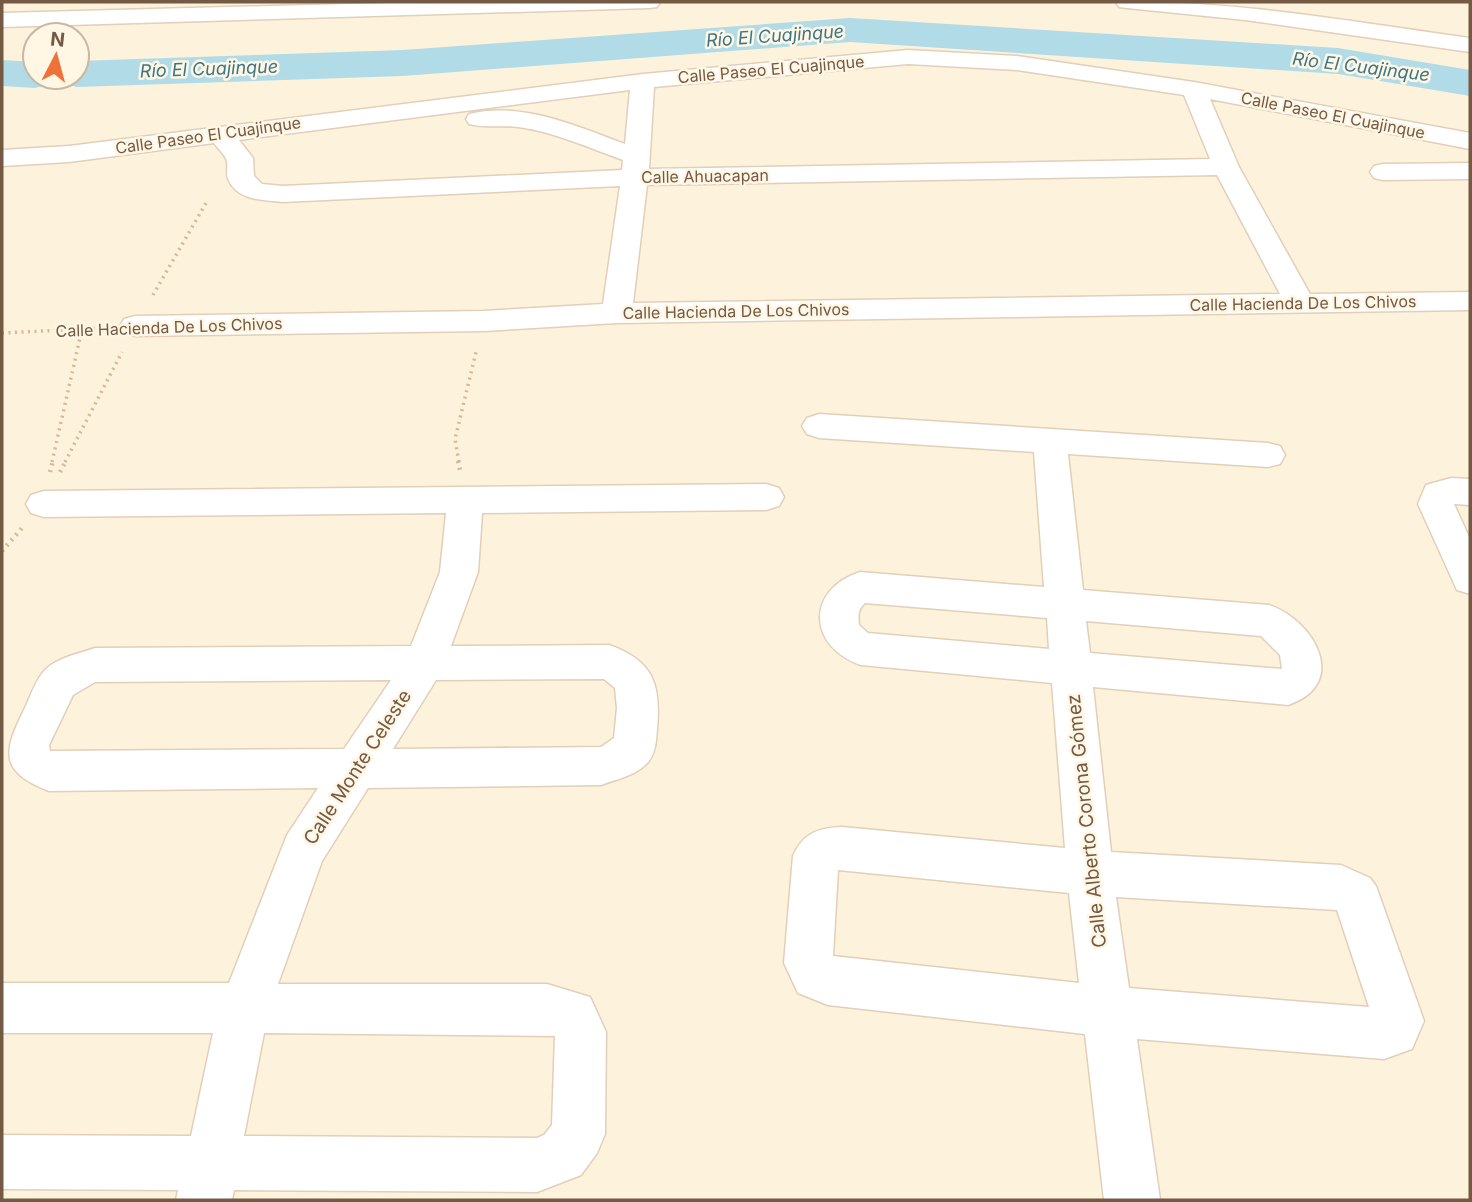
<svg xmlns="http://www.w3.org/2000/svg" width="1472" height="1202" viewBox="0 0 1472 1202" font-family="Inter,sans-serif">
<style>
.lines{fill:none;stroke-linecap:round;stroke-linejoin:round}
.river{fill:#b1dbe7;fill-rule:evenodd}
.minor-casing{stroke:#e1cfb9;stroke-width:3}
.path-far1{stroke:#d8b697;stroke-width:3.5;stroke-dasharray:2 4.5;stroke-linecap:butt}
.path{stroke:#d8b697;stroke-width:4.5;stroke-dasharray:2 5;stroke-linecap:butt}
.minor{fill:#fff;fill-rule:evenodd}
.labels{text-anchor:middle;stroke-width:5;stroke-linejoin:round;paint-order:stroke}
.far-street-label{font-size:16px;fill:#745945;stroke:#fff7e4}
.far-water-label{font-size:18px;font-style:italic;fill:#3d7689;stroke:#fff7e4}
.street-label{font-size:19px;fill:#745945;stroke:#fff7e4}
</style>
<rect width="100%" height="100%" fill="#fdf3dd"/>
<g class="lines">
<path class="river" d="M850,18L1338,48L1470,70V96L1338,74L850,42L403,76L77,87L62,83L58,77H77V61L403,50Z
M2,60L35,62V77H55L50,84L35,88L2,86Z"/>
<defs>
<path id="minor" d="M423,2H660L657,7L649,8L2,27V13Z
M1116,2C1234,0 1353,22 1470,38V52L1245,20L1127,8L1119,7Z
M908,50L1017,56L1194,82L1470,133V149L1210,99L1239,167L1310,294L1470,292V310L617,323L484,331L135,336L124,333L120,326L124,319L135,316L484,311L603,304L620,186L283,202C264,200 237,201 228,179C226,174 228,167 227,162C226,155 218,149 214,143L69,162L2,166V150L69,146L643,74ZM908,64L1017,70L1184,95L1210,159L649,169L654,87ZM630,90L625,144C577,126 521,101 469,114L466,119L469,124C485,128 502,125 518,127C555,132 589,148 623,160L622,170L283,186L262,184L254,176L253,158L239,140ZM1217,175L1280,294L633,303L647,185Z
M1470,163V179L1383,180L1374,178L1370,172L1374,166L1383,164Z
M819,414L1268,443L1280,446L1285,455L1280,464L1268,467L1068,454L1083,590L1269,605C1315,621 1350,684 1288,705L1093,687L1111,852L1341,865L1370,878L1376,886L1424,1021L1412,1049L1384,1059L1137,1039L1160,1200H1104L1085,1034L828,1005L798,993L784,963L793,856C803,833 818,828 842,827L1065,848L1052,683L861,665C808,647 805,590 860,572L1044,587L1034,452L819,438L807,434L802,426L807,418ZM865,603L1047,618L1049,649L868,633L859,625C858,615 858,609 865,603ZM1086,621L1261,636L1280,655L1282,669L1090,653ZM838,870L1069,893L1079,983L833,956ZM1116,897L1337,910L1369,1007L1129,988Z
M1451,478L1470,479V505L1454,504L1470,539V594L1457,590L1418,504L1426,485Z
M766,484L779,488L784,497L779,506L766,510L482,513L478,572L451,646L609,645C654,661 661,685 657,729C656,740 656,751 649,761C638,775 617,779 601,785L368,788L322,861L278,984H547L590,997L606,1032L605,1134L597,1153L581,1175L537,1192L234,1190L232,1200H176L178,1190L2,1189V1135L191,1136L213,1033H2V983H229L287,835L318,788L49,791C0,772 2,753 25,708C30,697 36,679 45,670C58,657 78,654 95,648L411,646L440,572L446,513L44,517L31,513L26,504L31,495L44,491ZM604,679L615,688L617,708L614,738L601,747L393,749L436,680ZM391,680L344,749L50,751L49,745L73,695L95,682ZM264,1033L555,1036L552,1125L544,1135L537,1138L244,1136Z"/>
</defs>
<use href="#minor" class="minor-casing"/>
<path class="path-far1" d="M153,295L206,203
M2,333L103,328
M52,462L82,329
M65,462L122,352
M459,462L455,439L477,348"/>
<path class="path" d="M458,461L460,470
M50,472L53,461
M60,472L66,461
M2,551L22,528"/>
<use href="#minor" class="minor"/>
</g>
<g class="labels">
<g class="far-street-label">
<text transform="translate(771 69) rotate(-5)" y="6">Calle Paseo El Cuajinque</text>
<text transform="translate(1333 115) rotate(11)" y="6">Calle Paseo El Cuajinque</text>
<text transform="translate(208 135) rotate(-8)" y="6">Calle Paseo El Cuajinque</text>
<text transform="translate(705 176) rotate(-1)" y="6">Calle Ahuacapan</text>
<text transform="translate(1303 303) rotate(-1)" y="6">Calle Hacienda De Los Chivos</text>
<text transform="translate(736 311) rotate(-1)" y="6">Calle Hacienda De Los Chivos</text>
<text transform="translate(169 327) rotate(-2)" y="6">Calle Hacienda De Los Chivos</text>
</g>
<g class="far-water-label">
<text transform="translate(775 36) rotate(-4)" y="6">Río El Cuajinque</text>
<text transform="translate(1361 67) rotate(7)" y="6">Río El Cuajinque</text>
<text transform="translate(209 69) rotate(-2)" y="6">Río El Cuajinque</text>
</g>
<g class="street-label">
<text transform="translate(357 767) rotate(-57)" y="7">Calle Monte Celeste</text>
<text transform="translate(1086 821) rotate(-96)" y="7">Calle Alberto Corona Gómez</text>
</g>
</g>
<rect width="1472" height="1202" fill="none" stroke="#745945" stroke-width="7"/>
<g transform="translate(56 56) rotate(6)"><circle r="33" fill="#fff7e4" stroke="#c7b8a4" stroke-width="2"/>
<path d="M0-5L12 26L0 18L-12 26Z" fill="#ef713a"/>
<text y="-10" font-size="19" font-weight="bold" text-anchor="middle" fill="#745945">N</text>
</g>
</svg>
